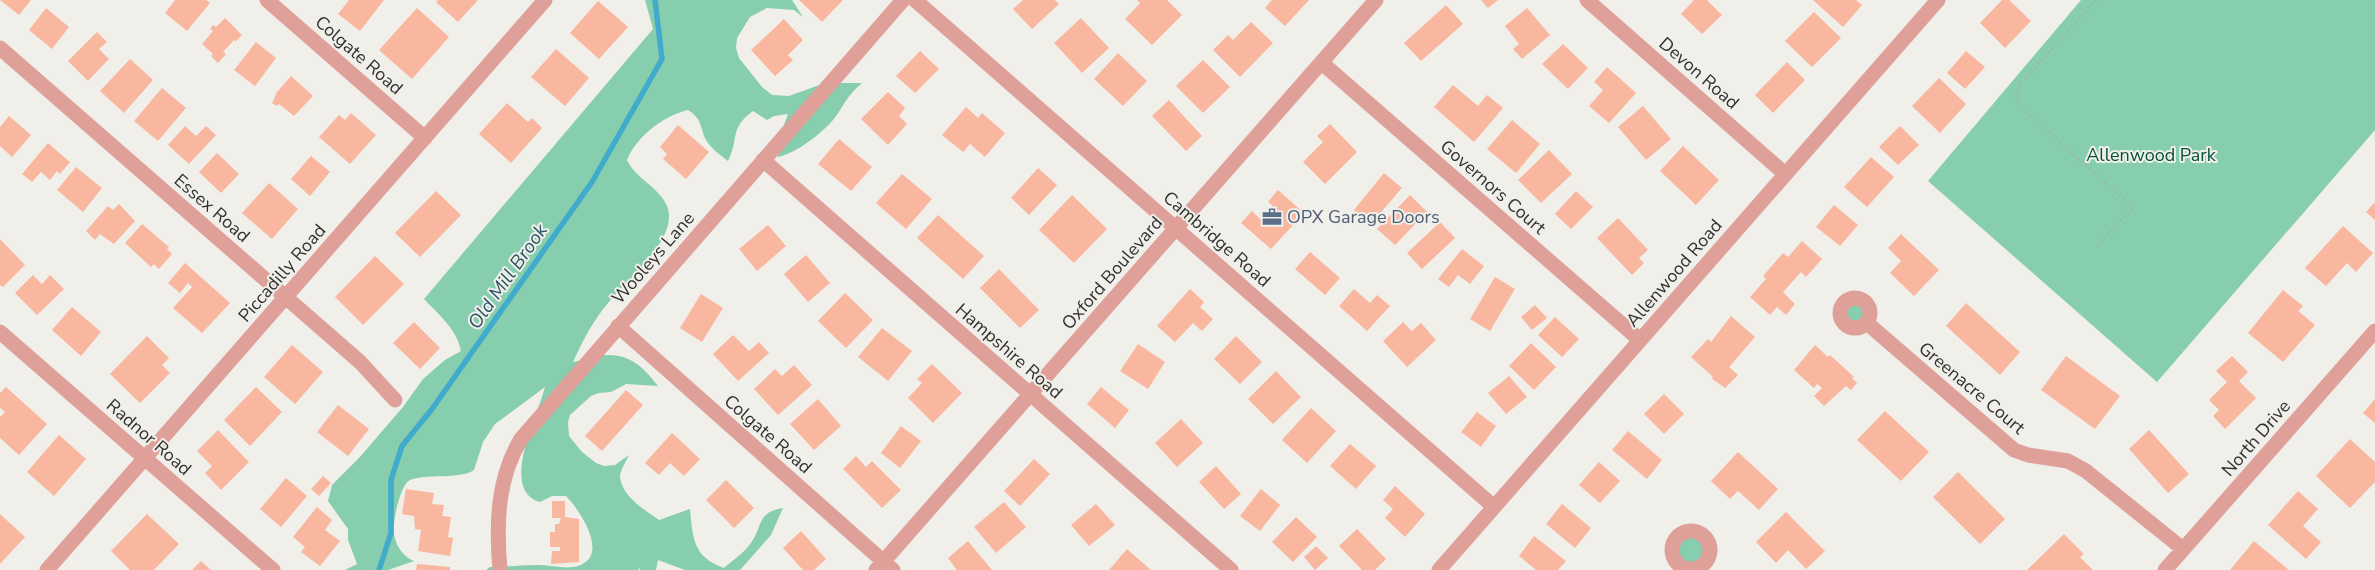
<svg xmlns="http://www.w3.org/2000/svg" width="2375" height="570" viewBox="0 0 2375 570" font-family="'Nunito Sans',sans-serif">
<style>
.green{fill:#86cead}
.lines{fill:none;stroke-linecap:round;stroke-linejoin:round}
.stream{stroke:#41abcb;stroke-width:5.5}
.building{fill:#fab7a0}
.path{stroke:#aaa9a5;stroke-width:3;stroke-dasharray:1 4;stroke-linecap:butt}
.minor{stroke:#dea099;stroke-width:15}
.labels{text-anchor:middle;stroke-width:4;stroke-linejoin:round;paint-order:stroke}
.street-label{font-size:18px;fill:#31312f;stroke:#f0efea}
.park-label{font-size:18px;fill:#035239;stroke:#f0efea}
.service-label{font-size:18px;fill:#4e5e75;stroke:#f0efea;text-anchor:start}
.water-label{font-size:19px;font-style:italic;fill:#295664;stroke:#f0efea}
</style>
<rect width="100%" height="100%" fill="#f0efea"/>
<path class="green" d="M645,0H792L803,17L794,10L767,8L750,17L737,38L736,48L739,58L762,87L772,95L789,96L825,83H862C847,95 844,106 833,120C822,133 795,154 778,157L782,130L788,114L774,116L767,120L753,111C729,128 739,140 728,161C719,154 710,148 705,138C700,125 701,118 688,110C663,116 637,136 627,160C636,179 659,187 667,206C680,238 626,281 608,303C593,321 583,340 573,362C584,360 596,355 607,355C631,354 645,369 658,386L626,384L611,392L599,393L591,396L570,415L568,422L569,436L582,452L596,463L604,466L615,465L629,455C626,461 620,471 620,477C622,497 645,510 659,520L690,509C693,539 693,557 724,568C733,560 744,553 751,543C763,526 757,512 783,508L771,535L740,570H685L658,560L656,570H640V568L638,570H486L490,567C506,567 521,565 536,565C550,564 564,570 578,566C611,556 579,509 566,496H552L540,502C498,490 539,413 545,387L495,424L483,442L474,470C459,480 429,473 410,480C400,484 392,524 394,534C396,546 403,557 414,561L388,570H345L357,564L348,540V529L328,501L332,485L359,458L403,407L423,379L445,360L461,351C457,329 438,314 424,299L653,29Z
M2081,0H2375V130L2157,382L1928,181Z
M1840 312a15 15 0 1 1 30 0a15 15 0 1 1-30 0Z
M1672 550a19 19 0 1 1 38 0a19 19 0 1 1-38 0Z"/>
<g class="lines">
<path class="stream" d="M379,570L391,533V480L402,446L432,409L592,182L662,59L655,0"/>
</g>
<path class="building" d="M0,0H31L19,15Z
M175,0H206L210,3L187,31L165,13Z
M349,0H384L360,31L338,14Z
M438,0H478L458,22L436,2Z
M799,0H843L822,22Z
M1023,0H1055L1059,4L1032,29L1013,9Z
M1137,0H1167L1182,15L1152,45L1125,19L1140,3Z
M1272,0H1309L1285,26L1265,8Z
M1481,0H1498L1488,8Z
M1694,0H1707L1722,15L1702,34L1681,14Z
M1813,0H1856L1862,5L1843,27Z
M2002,0H2009L2031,21L2005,48L1980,23Z
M598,1L628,27L599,59L570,33Z
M1446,5L1463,24L1421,61L1404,43Z
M46,8L69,27L52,49L29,30Z
M417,8L449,37L412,79L379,50Z
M1527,8L1550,35L1522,59L1513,49L1519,44L1505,26Z
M1814,12L1841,38L1812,67L1785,41Z
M225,18L242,35L236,41L234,40L223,52L226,54L218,63L211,56L213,54L202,44L213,31L210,29L213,25L216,27Z
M1081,18L1109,48L1082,73L1054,43Z
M784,19L803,40L788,55L793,60L775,76L751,50Z
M1251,22L1273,43L1240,77L1213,50L1228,35L1233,40Z
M97,32L107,42L99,49L109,59L88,81L68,61Z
M256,42L276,58L255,86L234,70Z
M1563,44L1588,68L1568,89L1542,64Z
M556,49L589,78L565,106L531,77Z
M920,51L939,69L915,93L896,76Z
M1966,51L1985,67L1965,89L1947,73Z
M1118,53L1147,81L1123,106L1094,79Z
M130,59L153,80L124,113L100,91Z
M1203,60L1230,87L1203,113L1176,86Z
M1787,62L1805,80L1773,113L1755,95Z
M1607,67L1636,93L1609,123L1589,106L1603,90L1594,82Z
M291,76L313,96L294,116L279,104L277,106L272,103L277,92Z
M1939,78L1966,104L1940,133L1912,106Z
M1453,85L1478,106L1487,95L1503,108L1474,142L1434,107Z
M162,88L186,108L158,141L134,121Z
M888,92L905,108L899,116L907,124L888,145L861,119Z
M1169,100L1202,136L1186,151L1152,116Z
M507,103L528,122L532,118L542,128L511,163L479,134Z
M1643,106L1671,139L1646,160L1618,127Z
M966,107L978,118L982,113L1005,133L985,157L970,144L963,152L942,135Z
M351,113L376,135L350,164L319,137L339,115L345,120Z
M9,116L31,135L12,157L0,146V127Z
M1512,120L1540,144L1516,173L1487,149Z
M1330,124L1357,152L1325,184L1303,162L1323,142L1317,136Z
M678,125L709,152L686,179L663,159L667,154L660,147Z
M185,126L196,136L206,126L216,135L189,164L168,145Z
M1900,126L1919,145L1898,165L1879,147Z
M839,139L872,167L851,191L818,164Z
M48,143L70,162L60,174L57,171L50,180L41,172L32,182L22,174Z
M1683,146L1719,180L1696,205L1660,171Z
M1549,150L1572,174L1541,203L1518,180Z
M217,153L239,174L221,193L199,172Z
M311,156L330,172L310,196L291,179Z
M1871,157L1894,177L1867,207L1844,187Z
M76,167L102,188L83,212L57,190Z
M1038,168L1057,185L1029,215L1011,198Z
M1384,173L1402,188L1371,224L1354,210Z
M902,174L932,199L906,229L876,203Z
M269,183L298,209L272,239L242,213Z
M1278,190L1304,213L1271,249L1241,223L1252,211L1261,220L1273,206L1268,202Z
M436,191L461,215L420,257L395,233Z
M1576,191L1593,207L1571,229L1555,214Z
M1072,195L1107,229L1074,263L1039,230Z
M1410,195L1427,212L1395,245L1377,229Z
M2375,202V220L2366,212Z
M119,204L135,221L114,244L100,234L95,240L86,231L108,206L113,210Z
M1834,205L1858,225L1840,246L1816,227Z
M938,215L984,256L963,279L917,238Z
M1618,218L1648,250L1639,258L1644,263L1632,275L1597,238Z
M1440,222L1455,238L1422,269L1407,253Z
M142,224L169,247L167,249L172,254L159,269L154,264L151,267L125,243Z
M768,225L786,246L757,271L739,249Z
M2343,226L2373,253L2356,272L2347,263L2326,286L2305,268Z
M1901,234L1939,270L1914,296L1890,273L1901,261L1888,248Z
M0,239L25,265L3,287L0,285Z
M1802,241L1822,259L1806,277L1801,272L1783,292L1795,304L1786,315L1777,307L1770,315L1750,297L1766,279L1763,276L1783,253L1788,257Z
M1462,249L1484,266L1470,284L1458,275L1449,287L1438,279Z
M1310,252L1340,278L1325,295L1295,269Z
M806,255L830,283L808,302L784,274Z
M375,256L404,284L363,325L335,297Z
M185,263L230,303L202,333L173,308L192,287L188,283L180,293L168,283Z
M999,269L1039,310L1020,328L980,288Z
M33,275L42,284L50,275L64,289L37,315L15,293Z
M1495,277L1515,289L1490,331L1470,319Z
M1190,289L1204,302L1200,307L1213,319L1202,331L1193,323L1175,342L1157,326Z
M1354,289L1370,303L1377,295L1390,306L1367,331L1339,306Z
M2283,290L2303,306L2298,311L2315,325L2283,362L2248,333Z
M845,293L873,320L846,348L818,321Z
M701,294L723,308L702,342L680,328Z
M1966,303L2020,352L2000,375L1946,326Z
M1535,305L1547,318L1532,330L1521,317Z
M72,307L101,332L81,356L52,330Z
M1731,316L1755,337L1729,367L1738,375L1725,388L1711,378L1713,377L1691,357L1708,339L1711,342Z
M1555,317L1579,339L1562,357L1538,335Z
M414,322L440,348L420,369L393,343Z
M1403,322L1412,331L1421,323L1436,340L1407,367L1383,341Z
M882,328L912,351L888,381L858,357Z
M733,335L749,351L759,342L769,353L738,381L713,354Z
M147,336L169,358L162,365L170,373L140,403L110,374Z
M1236,336L1262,362L1240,384L1214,359Z
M1531,343L1556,367L1534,390L1509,366Z
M1138,344L1165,362L1148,389L1120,371Z
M292,345L323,372L295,404L264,377Z
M1815,345L1828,357L1830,355L1854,377L1852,378L1857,383L1851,390L1846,386L1824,406L1814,396L1822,388L1817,384L1814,388L1794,370Z
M2066,356L2120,396L2095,429L2041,390Z
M2232,356L2248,372L2239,381L2256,398L2225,429L2213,416L2219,410L2209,400L2227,382L2216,371Z
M932,364L962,393L933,423L908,398L922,383L917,379Z
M794,365L812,385L778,415L754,389L775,369L782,376Z
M1276,371L1301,397L1273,424L1248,399Z
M1509,376L1527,397L1506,414L1488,393Z
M6,387L47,424L19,455L0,438V417L5,412L0,408V393Z
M256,387L282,412L250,446L224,420Z
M1101,387L1129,410L1115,428L1087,404Z
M626,390L643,405L602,451L585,436Z
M1664,394L1684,414L1664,434L1644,414Z
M818,399L841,426L814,450L790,424Z
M2375,399V423L2363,413Z
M338,405L369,429L348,456L317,432Z
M1311,408L1336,431L1307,463L1282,440Z
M1885,411L1929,452L1901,481L1857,440Z
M1477,412L1496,426L1481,447L1461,432Z
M1181,419L1203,443L1177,467L1155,443Z
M901,426L921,441L900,468L881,453Z
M218,430L249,462L221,490L205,473L212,466L197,451Z
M2149,430L2189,474L2168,493L2129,449Z
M1628,431L1662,460L1647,479L1612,450Z
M672,433L700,459L684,476L670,463L659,475L645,463Z
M59,435L86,459L54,496L27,472Z
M2350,439L2375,462V482L2350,508L2316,476Z
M1350,444L1376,466L1356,489L1330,466Z
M1738,452L1778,489L1759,510L1738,491L1730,499L1711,481Z
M856,456L866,467L872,461L901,490L882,508L843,469Z
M1034,459L1050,474L1020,506L1004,491Z
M1599,462L1620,481L1600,503L1579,485Z
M1216,466L1241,494L1224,509L1199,482Z
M1958,472L2005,519L1980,544L1933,497Z
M323,476L331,483L319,496L311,489Z
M286,478L307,496L281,527L260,509Z
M726,480L754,508L734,528L706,500Z
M1395,486L1425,514L1405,537L1385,518L1393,509L1383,500Z
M406,489L434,493L432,504L444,505L442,516L451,517L448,537L453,538L450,556L418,551L421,530L415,529L414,516L402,514Z
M1261,489L1280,505L1260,531L1240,516Z
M2298,491L2318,509L2303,526L2321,542L2306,559L2268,525Z
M552,501H565V517L579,519V562L551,564L552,551H560V547H550V532H555V524H559L561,518H552Z
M1004,502L1026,527L996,553L974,527Z
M1096,504L1115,525L1089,546L1071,525Z
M1562,504L1591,528L1575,548L1546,524Z
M317,507L332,520L325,530L340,541L320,566L301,552L305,547L293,537Z
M1786,512L1825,551L1806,569L1788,550L1776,563L1756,542Z
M0,514L25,537L0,564Z
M147,514L179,544L154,570H130L111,551Z
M1296,517L1317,537L1293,562L1272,542Z
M1357,529L1386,559L1375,570H1362L1339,546Z
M801,531L826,559L814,570H803L783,548Z
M2064,534L2084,554L2080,557L2093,570H2027Z
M1534,536L1566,561L1558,570H1536L1519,556Z
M968,541L992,570H957L948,558Z
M2254,541L2289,570H2230Z
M1316,546L1328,558L1315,570L1304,557Z
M1127,549L1151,570H1109Z
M201,561L211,570H192Z
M417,564L450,567V570H416Z"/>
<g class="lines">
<path class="path" d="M2096,0L2021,83L2016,98L2033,119L2133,207L2097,247"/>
<path class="minor" d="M267,0L425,138
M915,0L1494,507
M1587,0L1785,174
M0,48L360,362L395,400
M1322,63L1640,340
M763,160L1231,570
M1840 313a15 15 0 1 1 30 0a15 15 0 1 1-30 0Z
M1867,323L2014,450L2028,455L2068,461L2086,471L2183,549
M618,326L893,570
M0,332L273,570
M1672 550a19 19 0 1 1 38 0a19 19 0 1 1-38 0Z
M47,570L545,0
M500,570C496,525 497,478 521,439L903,0
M876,570L1376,0
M1439,570L1938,0
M2165,570L2375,331"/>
</g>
<defs>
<symbol id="office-bare" viewBox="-9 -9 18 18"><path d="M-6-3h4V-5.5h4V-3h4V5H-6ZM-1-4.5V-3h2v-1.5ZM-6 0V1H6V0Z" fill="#5c6f8a" stroke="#f0efea" stroke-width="2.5" paint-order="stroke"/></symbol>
</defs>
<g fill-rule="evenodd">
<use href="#office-bare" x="1258" y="203" width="28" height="28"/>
</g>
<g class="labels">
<g class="street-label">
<text transform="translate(359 55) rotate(41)" y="6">Colgate Road</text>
<text transform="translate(1699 73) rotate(41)" y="6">Devon Road</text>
<text transform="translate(1493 187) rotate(41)" y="6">Governors Court</text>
<text transform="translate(212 208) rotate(41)" y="6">Essex Road</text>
<text transform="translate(1217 239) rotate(41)" y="6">Cambridge Road</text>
<text transform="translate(653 258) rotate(-49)" y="6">Wooleys Lane</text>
<text transform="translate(282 273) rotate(-49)" y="6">Piccadilly Road</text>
<text transform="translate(1112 273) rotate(-49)" y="6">Oxford Boulevard</text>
<text transform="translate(1674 273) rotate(-49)" y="6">Allenwood Road</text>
<text transform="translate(1009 351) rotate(41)" y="6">Hampshire Road</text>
<text transform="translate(1972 388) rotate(40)" y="6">Greenacre Court</text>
<text transform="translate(768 434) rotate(41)" y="6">Colgate Road</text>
<text transform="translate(149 437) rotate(41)" y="6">Radnor Road</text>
<text transform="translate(2256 438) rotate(-49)" y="6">North Drive</text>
</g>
<g class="park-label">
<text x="2151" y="161">Allenwood Park</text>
</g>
<g class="service-label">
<text x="1287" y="223">OPX Garage Doors</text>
</g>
<g class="water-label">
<text transform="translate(507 276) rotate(-55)" y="7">Old Mill Brook</text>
</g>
</g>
</svg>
